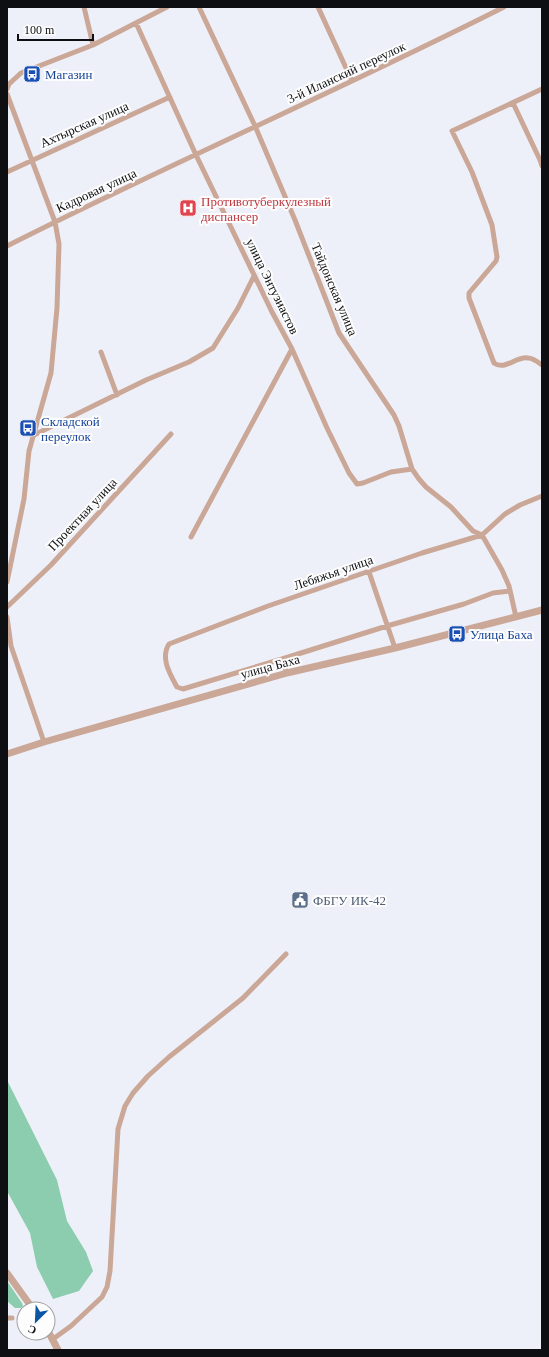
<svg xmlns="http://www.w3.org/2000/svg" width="549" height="1357" viewBox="0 0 549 1357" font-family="'Times New Roman',serif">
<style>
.green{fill:#8ccdaf}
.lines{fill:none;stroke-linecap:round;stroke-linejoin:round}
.minor{stroke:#caa796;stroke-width:5}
.tertiary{stroke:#caa796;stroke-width:7}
.labels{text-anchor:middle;stroke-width:4;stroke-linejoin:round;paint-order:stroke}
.street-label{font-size:13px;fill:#0e0f12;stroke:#fdfdfd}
.transit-label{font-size:13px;fill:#164399;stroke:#fdfdfd;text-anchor:start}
.health-label{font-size:13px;fill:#be3a42;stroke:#fdfdfd;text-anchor:start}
.service-label{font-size:13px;fill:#4e5e75;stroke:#fdfdfd;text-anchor:start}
</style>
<rect width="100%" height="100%" fill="#eef0f9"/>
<path class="green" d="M7,1080L57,1180L67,1221L86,1252L93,1271L79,1291L53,1299L37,1267L30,1233L7,1191Z
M7,1281L22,1303L23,1306L21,1308H15L7,1301Z"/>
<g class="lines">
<path class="minor" d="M84,7L93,45
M199,7L255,126L295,220L339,333L394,415L399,426L412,469L419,479L426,487L451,507L473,531L482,535L502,570L509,586L516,617
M318,7L352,81
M136,23L196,155L272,312L292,349L327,428L349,473L357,484L363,483L391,472L412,469
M7,89L9,84L21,73L93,45L167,7
M542,89L452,131L472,172L492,225L497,257L496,261L469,293V298L494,363C505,371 516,356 528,358C533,358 538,362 542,365
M7,94L55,222L59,244L57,308L51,373L29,451L24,499L7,582
M513,103L540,160L542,166
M7,172L170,97
M7,246C171,163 340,90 504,7
M101,352L117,395
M32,436L146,380L189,362L213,348L238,308L254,276
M191,537L292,349
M369,572L395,648
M7,607L51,565L171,434
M7,617L11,646L44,742
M282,659L387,626L464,604L493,593L510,591
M287,673L282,659L183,689L177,687C170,674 160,658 169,644L268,606L422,553L482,535L505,514L520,505L542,496
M7,1318H12
M53,1339L71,1326L102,1297L107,1287L110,1271L118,1129L125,1106L133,1093L148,1076L169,1057L243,998L286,954"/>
<path class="tertiary" d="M7,754L44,742L287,673L395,648L542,610
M7,1273L33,1309
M48,1331L58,1350"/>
</g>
<defs>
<symbol id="bus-square" viewBox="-11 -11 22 22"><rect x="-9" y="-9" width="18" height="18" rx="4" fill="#1a4fb4" stroke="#fdfdfd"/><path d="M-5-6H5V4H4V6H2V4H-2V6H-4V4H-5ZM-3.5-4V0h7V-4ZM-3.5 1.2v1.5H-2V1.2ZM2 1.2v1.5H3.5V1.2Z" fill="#fff"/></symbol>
<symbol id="hospital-square" viewBox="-11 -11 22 22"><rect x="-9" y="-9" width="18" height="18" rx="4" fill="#e0444e" stroke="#fdfdfd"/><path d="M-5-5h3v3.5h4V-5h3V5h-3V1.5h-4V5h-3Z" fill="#fff"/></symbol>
<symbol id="civic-square" viewBox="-11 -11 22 22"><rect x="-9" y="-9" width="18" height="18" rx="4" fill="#5c6f8a" stroke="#fdfdfd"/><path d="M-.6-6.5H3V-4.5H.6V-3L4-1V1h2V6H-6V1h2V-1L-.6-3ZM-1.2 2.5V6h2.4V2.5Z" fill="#fff"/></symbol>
</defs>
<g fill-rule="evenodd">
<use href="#bus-square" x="22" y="64" width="20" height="20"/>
<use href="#hospital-square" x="178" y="198" width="20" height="20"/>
<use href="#bus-square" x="18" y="418" width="20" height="20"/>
<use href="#bus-square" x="447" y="624" width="20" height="20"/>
<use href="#civic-square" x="290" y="890" width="20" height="20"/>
</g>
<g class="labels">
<g class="street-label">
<text transform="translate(346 72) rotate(-25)" y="5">3-й Иланский переулок</text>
<text transform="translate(84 124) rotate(-24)" y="5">Ахтырская улица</text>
<text transform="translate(96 190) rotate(-25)" y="5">Кадровая улица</text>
<text transform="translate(273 286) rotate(64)" y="5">улица Энтузиастов</text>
<text transform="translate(335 289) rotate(67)" y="5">Тайдонская улица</text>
<text transform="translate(82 514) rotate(-47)" y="5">Проектная улица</text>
<text transform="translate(333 572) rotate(-19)" y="5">Лебяжья улица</text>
<text transform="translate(270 666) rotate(-15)" y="5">улица Баха</text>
</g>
<g class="transit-label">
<text x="45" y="79">Магазин</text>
<text x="41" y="426">Складской<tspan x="41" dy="15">переулок</tspan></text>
<text x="470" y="639">Улица Баха</text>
</g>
<g class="health-label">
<text x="201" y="206">Противотуберкулезный<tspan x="201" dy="15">диспансер</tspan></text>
</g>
<g class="service-label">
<text x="313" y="905">ФБГУ ИК-42</text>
</g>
</g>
<rect width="549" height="1357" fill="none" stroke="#0e0f12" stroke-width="16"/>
<g transform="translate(36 1321) rotate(204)"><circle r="19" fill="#fdfdfd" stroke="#9d9e9f"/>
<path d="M0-3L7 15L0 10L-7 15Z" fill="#0a56a5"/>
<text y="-6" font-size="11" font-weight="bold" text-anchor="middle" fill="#0e0f12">С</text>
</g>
<path d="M18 34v6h75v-6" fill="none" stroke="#0e0f12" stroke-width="2"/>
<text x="24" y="34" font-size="12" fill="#0e0f12" stroke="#fdfdfd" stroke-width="3" paint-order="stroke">100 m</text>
</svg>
